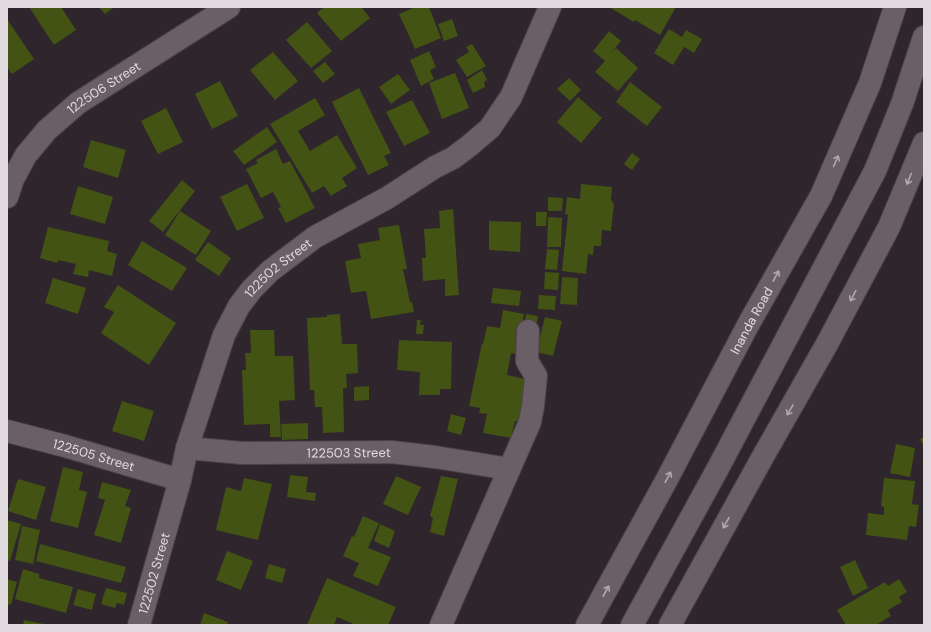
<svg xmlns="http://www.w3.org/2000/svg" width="931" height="632" viewBox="0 0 931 632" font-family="'DM Sans',sans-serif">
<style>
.building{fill:#425313}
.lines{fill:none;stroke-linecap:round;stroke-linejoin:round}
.minor-casing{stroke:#4b4349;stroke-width:24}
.minor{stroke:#6a5f67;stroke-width:22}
.oneway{stroke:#b1a8ae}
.labels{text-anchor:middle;stroke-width:3;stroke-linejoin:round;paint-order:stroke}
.street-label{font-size:13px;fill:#e0d9de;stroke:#251b22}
</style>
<rect width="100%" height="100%" fill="#2f252c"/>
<path class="building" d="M29,7H61L76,30L54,45Z
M99,7H114L105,14Z
M324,7H363L362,8L370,18L341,41L317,13Z
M415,7H429L441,38L415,49L399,14Z
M609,7H676L660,35L635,20L634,22Z
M7,19L34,59L12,74L7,67Z
M452,19L458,36L444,41L438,24Z
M307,22L332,51L311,68L286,40Z
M669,29L682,37L686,30L702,39L694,53L684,47L673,65L654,53Z
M609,31L621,41L609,55L616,48L638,68L618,91L595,72L605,61L593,51Z
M472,44L486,66L467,77L456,60L469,52L466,47Z
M429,51L436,67L430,70L434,79L421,86L410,60Z
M273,52L298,81L275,100L250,70Z
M325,62L335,74L323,83L313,71Z
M482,70L487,80L484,82L485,87L473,93L467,80Z
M455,73L469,108L442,119L429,83Z
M398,74L410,90L391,104L379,87Z
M569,78L581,90L570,101L557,89Z
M220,81L238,116L212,129L195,94Z
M630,82L662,107L647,126L616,102Z
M359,88L391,153L384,156L389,165L368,175L332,102Z
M578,97L602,118L581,143L557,122Z
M315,98L325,115L298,131L310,151L337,135L357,168L342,178L347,186L331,196L324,186L312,193L270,124Z
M412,100L430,133L404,146L386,112Z
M166,108L183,142L158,154L141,121Z
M267,127L277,142L244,165L233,151Z
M91,140L126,150L118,178L83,167Z
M276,149L283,164L290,161L315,208L286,223L278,208L281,207L273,192L261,198L246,169L258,163L256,160Z
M632,153L640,159L632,170L624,164Z
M182,180L195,191L163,232L149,221Z
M247,184L264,218L237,231L220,197Z
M581,184L612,187L611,200L614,204L611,231L602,230L601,246H594L593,255L588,254L586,274L562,271L568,215L565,214L567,197L580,199Z
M78,186L113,197L105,224L70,214Z
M548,197L563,198L562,211H548Z
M453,209L459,295L445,296V279L423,281L422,258H426L424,229L440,228L439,211Z
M180,211L211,231L196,255L165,235Z
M536,212H547L546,226H536Z
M548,217L562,218L561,247H547Z
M489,221L521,222L520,252L489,250Z
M399,225L407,269H403L410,302H412L414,312L371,319L366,291L351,293L345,261L361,258L358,244L380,240L378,228Z
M48,227L109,241L107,251L117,254L112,276L89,270L88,277L73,274L76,264L58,260L57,263L40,258Z
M142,241L187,268L172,291L128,265Z
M208,242L231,258L219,276L195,260Z
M547,249L559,250L557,270L545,269Z
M545,272L559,273L558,290L544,289Z
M562,277L578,278L577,305L560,304Z
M53,278L86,288L78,314L45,303Z
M118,285L176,323L149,365L101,333L114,312L104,307Z
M493,288L521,291L519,306L491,303Z
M539,295L556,296L555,310L538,309Z
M503,310L524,314L516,354L511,353L507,375L530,380L522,422L515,421L511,438L483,433L487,414L479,413L480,408L469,406L482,343L483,344L487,326L500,328Z
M340,314L342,344H357L358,373L346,374L347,388H343L344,432L323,433L322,407H315L314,390H310L307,318L327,317V315Z
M526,314L538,316L536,328L524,326Z
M545,317L562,321L553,356L536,352Z
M417,320H421L420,325H424L423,334H416Z
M250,330H274L275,356H293L295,400L279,401L281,437H270V424L244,425L242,370H246L245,353H251Z
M399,340L452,342L451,389H440V395H419L420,372L397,370Z
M369,386V400L354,401V387Z
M122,401L154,411L144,441L112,431Z
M451,414L466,418L461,435L447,431Z
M308,423V439L282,440L281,424Z
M924,437V447L920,439Z
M896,444L915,448L910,477L890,473Z
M63,467L83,472L79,490L87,492L78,528L50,521Z
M290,475L308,477L306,492L316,493L315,501L287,497Z
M396,476L421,487L408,515L383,504Z
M441,476L458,479L444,536L430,532L433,518L430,516Z
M244,478L272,484L258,540L216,530L226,487L241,491Z
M884,478L915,481L912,504L919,505L916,527L909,526L907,540L866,535L868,513L884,515V507L881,506Z
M18,479L46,487L36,520L8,511Z
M102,482L131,490L125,506L131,508L121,543L94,535L105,500L98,498Z
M363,516L379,523L368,548L391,557L378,586L353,576L359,563L343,556L352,536L354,537Z
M7,520L21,524L10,561L7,560Z
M380,524L395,531L389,548L374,541Z
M22,526L40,530L33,564L15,560Z
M40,544L126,567L121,583L36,561Z
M227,551L253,561L241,590L216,580Z
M855,560L868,588L853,596L840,567Z
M269,564L286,569L282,583L265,578Z
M23,569L39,574V578L73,587L66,613L15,599Z
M327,578L396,607L388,625H356L337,617L334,625H307Z
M7,579L17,582L11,605L7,604Z
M899,579L907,592L899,597L902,602L888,610L891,616L876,625H846L837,610L885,582L888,586Z
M106,588L127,593L124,605L117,603L115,608L101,604Z
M78,589L96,594L92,610L73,605Z
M204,613L228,622L227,625H200Z
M24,620L44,624V625H23Z"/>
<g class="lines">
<defs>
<g id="minor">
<path id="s1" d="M7,197L13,179L26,155L47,130L78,103L229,7"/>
<path id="s2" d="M7,431L65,446L180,480"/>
<path id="s3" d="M187,448L242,453L391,452L435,457L509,469"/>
<path id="s4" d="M139,625L180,480L187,448L224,335L239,306L252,289L270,271L315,237L387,198L435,167L453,158L469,146L490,128L511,97L550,7"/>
<path d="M441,625L530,422L533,406L536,376L527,361L528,331"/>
<path id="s5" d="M587,625L666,481L748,325L821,196L870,83L895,7"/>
<path d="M632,625L717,470L875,171L902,104L924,37"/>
<path d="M670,625L761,460L828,342L889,227L924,143"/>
</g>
</defs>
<use href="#minor" class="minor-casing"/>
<use href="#minor" class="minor"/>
</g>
<defs><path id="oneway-shaft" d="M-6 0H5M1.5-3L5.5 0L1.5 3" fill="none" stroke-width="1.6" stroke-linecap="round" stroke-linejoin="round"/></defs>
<g class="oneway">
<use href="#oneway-shaft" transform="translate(836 161) rotate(-66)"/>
<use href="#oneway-shaft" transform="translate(909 179) rotate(112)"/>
<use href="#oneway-shaft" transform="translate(776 276) rotate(-61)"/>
<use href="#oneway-shaft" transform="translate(853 296) rotate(118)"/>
<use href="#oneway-shaft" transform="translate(790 410) rotate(120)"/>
<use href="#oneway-shaft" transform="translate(668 477) rotate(-62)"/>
<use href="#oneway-shaft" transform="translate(726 523) rotate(119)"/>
<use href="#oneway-shaft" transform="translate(606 591) rotate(-61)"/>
</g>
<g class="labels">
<g class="street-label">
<text dy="5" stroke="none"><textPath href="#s1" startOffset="150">122506 Street</textPath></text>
<text dy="5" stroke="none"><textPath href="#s4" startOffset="390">122502 Street</textPath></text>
<text dy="5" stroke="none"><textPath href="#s5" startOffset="346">Inanda Road</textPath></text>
<text dy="5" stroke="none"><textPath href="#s3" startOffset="162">122503 Street</textPath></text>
<text dy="5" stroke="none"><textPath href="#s2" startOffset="90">122505 Street</textPath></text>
<text dy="5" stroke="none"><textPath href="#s4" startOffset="54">122502 Street</textPath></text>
</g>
</g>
<rect width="931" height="632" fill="none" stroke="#e0d9de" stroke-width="16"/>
</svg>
